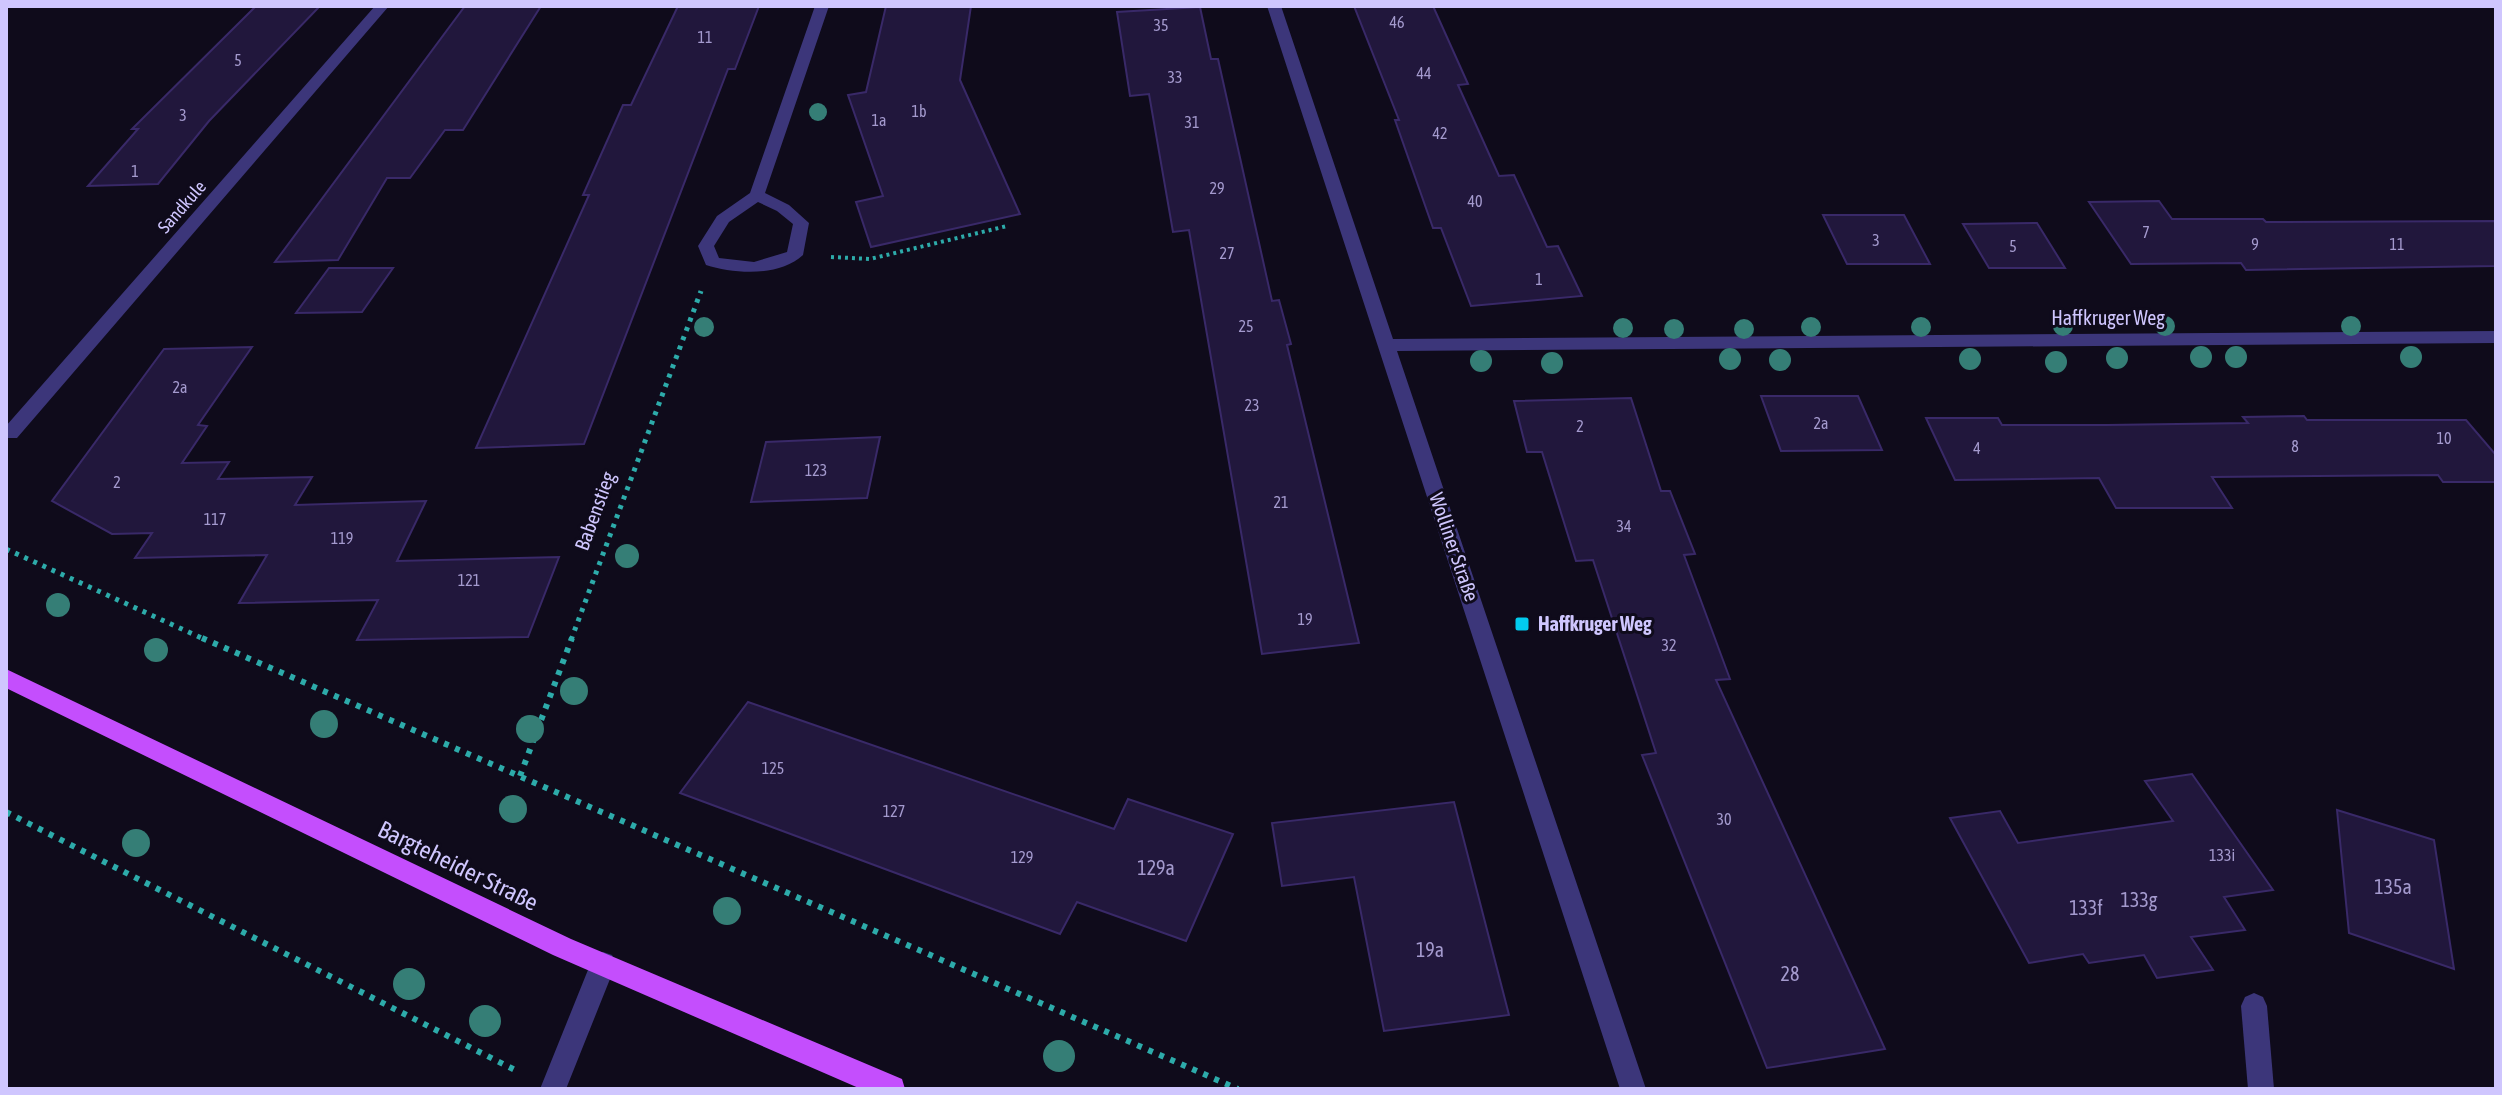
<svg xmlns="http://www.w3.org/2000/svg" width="2502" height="1095" viewBox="0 0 2502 1095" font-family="'Asap Condensed',sans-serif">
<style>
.building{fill:#21173c;stroke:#392968;stroke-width:2}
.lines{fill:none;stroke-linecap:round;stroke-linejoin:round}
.path-far2{stroke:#2dabaa;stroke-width:4;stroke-dasharray:3 4;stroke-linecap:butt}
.path-far1{stroke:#2dabaa;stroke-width:5;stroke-dasharray:4 6;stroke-linecap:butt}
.path{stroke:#2dabaa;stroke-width:6;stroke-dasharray:5 7;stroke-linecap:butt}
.lane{fill:#3c367a;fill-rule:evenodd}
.street{fill:#3c367a;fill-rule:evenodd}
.primary{fill:#c44efd;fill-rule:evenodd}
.tree{fill:#357e76}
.poi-dot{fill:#02cbee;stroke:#0f0b1b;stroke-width:3}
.labels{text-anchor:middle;stroke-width:6;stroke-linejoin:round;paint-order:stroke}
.number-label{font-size:16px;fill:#a49ace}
.far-street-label{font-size:18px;fill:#cfc6fe;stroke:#0f0b1b}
.street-label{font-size:20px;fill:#cfc6fe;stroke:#0f0b1b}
.poi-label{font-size:20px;font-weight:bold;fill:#cfc6fe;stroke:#0f0b1b;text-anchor:start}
.near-number-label{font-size:20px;fill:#a49ace}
.near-street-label{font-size:24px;fill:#cfc6fe;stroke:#0f0b1b}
</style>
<rect width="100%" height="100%" fill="#0f0b1b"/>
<path class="building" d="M256,6H320L209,121L158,184L88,186L138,129H132Z
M465,6H541L463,130H445L410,178H387L338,260L275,262Z
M678,6H759L735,69H728L584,444L476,448L589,195H583L623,105H631Z
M886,6H971L960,80L1020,214L871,247L856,202L883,196L848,95L866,92Z
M1354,6H1433L1468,84L1458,85L1499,176L1514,175L1547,247L1558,246L1582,296L1471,306L1441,228H1433L1395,120H1399Z
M1200,7L1211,59H1218L1272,301L1279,300L1291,344L1287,345L1359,643L1262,654L1189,230L1173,232L1149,94L1130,96L1117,12Z
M2159,201L2172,219H2263L2266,222L2496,221V266L2246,270L2241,263L2131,264L2089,202Z
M1823,215H1904L1930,264H1847Z
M2037,223L2065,268H1989L1963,224Z
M329,268H393L362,312L296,313Z
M252,347L198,425L207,426L182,463L229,462L218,479L312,477L295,505L426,501L397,561L559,557L528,637L357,640L378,600L239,603L267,555L135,558L152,533L112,534L52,501L164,349Z
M1761,396H1858L1882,450L1781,451Z
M1631,398L1661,491H1670L1695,554L1684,555L1730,679L1716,680L1885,1049L1767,1068L1642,755L1656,753L1593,560L1576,561L1542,452H1527L1514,401Z
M2304,416L2307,420H2466L2496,455V482H2443L2438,475L2212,477L2232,508H2116L2099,478L1955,480L1926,418H1998L2002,425H2107L2248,423L2243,417Z
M880,437L867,498L751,502L766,442Z
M748,702L1114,829L1128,799L1233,834L1186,941L1077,902L1060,934L680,793Z
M2192,774L2273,890L2224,897L2245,930L2191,937L2213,970L2157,978L2144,955L2089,963L2083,954L2029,963L1950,818L2000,811L2018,843L2173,821L2145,781Z
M1454,802L1509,1015L1384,1031L1354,877L1282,886L1272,823Z
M2337,810L2434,840L2454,969L2349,933Z"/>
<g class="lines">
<path class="path-far2" d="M831,257L870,259L1007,226"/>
<path class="path-far1" d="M6,549L206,640
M571,640L701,291"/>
<path class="path" d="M202,638L1238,1089
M520,776L572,638
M6,812L515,1070"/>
<path class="lane" d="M2254,993L2263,997L2267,1006L2274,1089H2248L2241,1006L2245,997Z"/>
<path class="street" d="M375,6H389L17,438H6V426Z
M815,6H829L765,193L789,205L809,223L803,255C779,277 735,274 706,265L698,246L717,216L750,193ZM758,202L777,211L793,224L787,252L754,262L719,258L714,246L729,222Z
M1267,6H1281L1393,339L2496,331V343L1397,351L1646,1089H1620Z
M603,952L612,955L616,964L566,1089H540L594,955Z"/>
<path class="primary" d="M6,669L571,939L902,1079L905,1089H861L553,955L6,688Z"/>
</g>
<g class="tree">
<circle cx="818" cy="112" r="9"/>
<circle cx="2063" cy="326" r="10"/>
<circle cx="2165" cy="326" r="10"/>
<circle cx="2351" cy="326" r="10"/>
<circle cx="704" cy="327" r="10"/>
<circle cx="1811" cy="327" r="10"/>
<circle cx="1921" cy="327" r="10"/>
<circle cx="1623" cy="328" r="10"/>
<circle cx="1674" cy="329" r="10"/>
<circle cx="1744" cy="329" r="10"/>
<circle cx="2201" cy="357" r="11"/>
<circle cx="2236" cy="357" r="11"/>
<circle cx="2411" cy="357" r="11"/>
<circle cx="2117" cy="358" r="11"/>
<circle cx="1730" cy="359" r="11"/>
<circle cx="1970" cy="359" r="11"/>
<circle cx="1780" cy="360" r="11"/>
<circle cx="1481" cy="361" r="11"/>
<circle cx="2056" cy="362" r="11"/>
<circle cx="1552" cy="363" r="11"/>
<circle cx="627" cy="556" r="12"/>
<circle cx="58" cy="605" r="12"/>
<circle cx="156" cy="650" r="12"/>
<circle cx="574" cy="691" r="14"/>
<circle cx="324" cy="724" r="14"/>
<circle cx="530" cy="729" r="14"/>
<circle cx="513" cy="809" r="14"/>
<circle cx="136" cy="843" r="14"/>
<circle cx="727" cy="911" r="14"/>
<circle cx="409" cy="984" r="16"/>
<circle cx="485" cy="1021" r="16"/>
<circle cx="1059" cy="1056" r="16"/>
</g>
<rect class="poi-dot" x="1514" y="616" width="16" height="16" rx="4"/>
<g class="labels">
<g class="number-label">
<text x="1397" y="28">46</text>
<text x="1161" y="31">35</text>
<text x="705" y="43">11</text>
<text x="238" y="66">5</text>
<text x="1424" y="79">44</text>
<text x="1175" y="83">33</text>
<text x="919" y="117">1b</text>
<text x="183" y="121">3</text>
<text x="879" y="126">1a</text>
<text x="1192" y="128">31</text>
<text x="1440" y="139">42</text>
<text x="135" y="177">1</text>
<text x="1217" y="194">29</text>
<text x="1475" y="207">40</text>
<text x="2146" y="238">7</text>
<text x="1876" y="246">3</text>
<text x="2255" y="250">9</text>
<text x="2397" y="250">11</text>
<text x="2013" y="252">5</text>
<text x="1227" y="259">27</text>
<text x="1539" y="285">1</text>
<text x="1246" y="332">25</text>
<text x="180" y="393">2a</text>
<text x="1252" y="411">23</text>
<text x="1821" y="429">2a</text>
<text x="1580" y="432">2</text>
<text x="2444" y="444">10</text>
<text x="2295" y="452">8</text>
<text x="1977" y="454">4</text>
<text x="816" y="476">123</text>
<text x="117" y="488">2</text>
<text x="1281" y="508">21</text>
<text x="215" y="525">117</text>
<text x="1624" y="532">34</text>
<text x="342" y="544">119</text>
<text x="469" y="586">121</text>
<text x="1305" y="625">19</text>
<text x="1669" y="651">32</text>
<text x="773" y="774">125</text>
<text x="894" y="817">127</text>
<text x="1724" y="825">30</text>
<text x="2222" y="861">133i</text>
<text x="1022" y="863">129</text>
</g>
<g class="far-street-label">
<text transform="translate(182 207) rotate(-49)" y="6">Sandkule</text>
</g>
<g class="street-label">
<text x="2108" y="325">Haffkruger Weg</text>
<text transform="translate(595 511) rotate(-70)" y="7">Babenstieg</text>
<text transform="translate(1454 547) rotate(71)" y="7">Wolliner Straße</text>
</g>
<g class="poi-label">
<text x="1538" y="631">Haffkruger Weg</text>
</g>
<g class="near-number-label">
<text x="1156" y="875">129a</text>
<text x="2393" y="894">135a</text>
<text x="2139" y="907">133g</text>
<text x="2086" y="915">133f</text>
<text x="1430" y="957">19a</text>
<text x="1790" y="981">28</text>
</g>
<g class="near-street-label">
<text transform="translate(458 866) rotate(26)" y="8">Bargteheider Straße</text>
</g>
</g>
<rect width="2502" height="1095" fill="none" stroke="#cfc6fe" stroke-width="16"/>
</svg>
